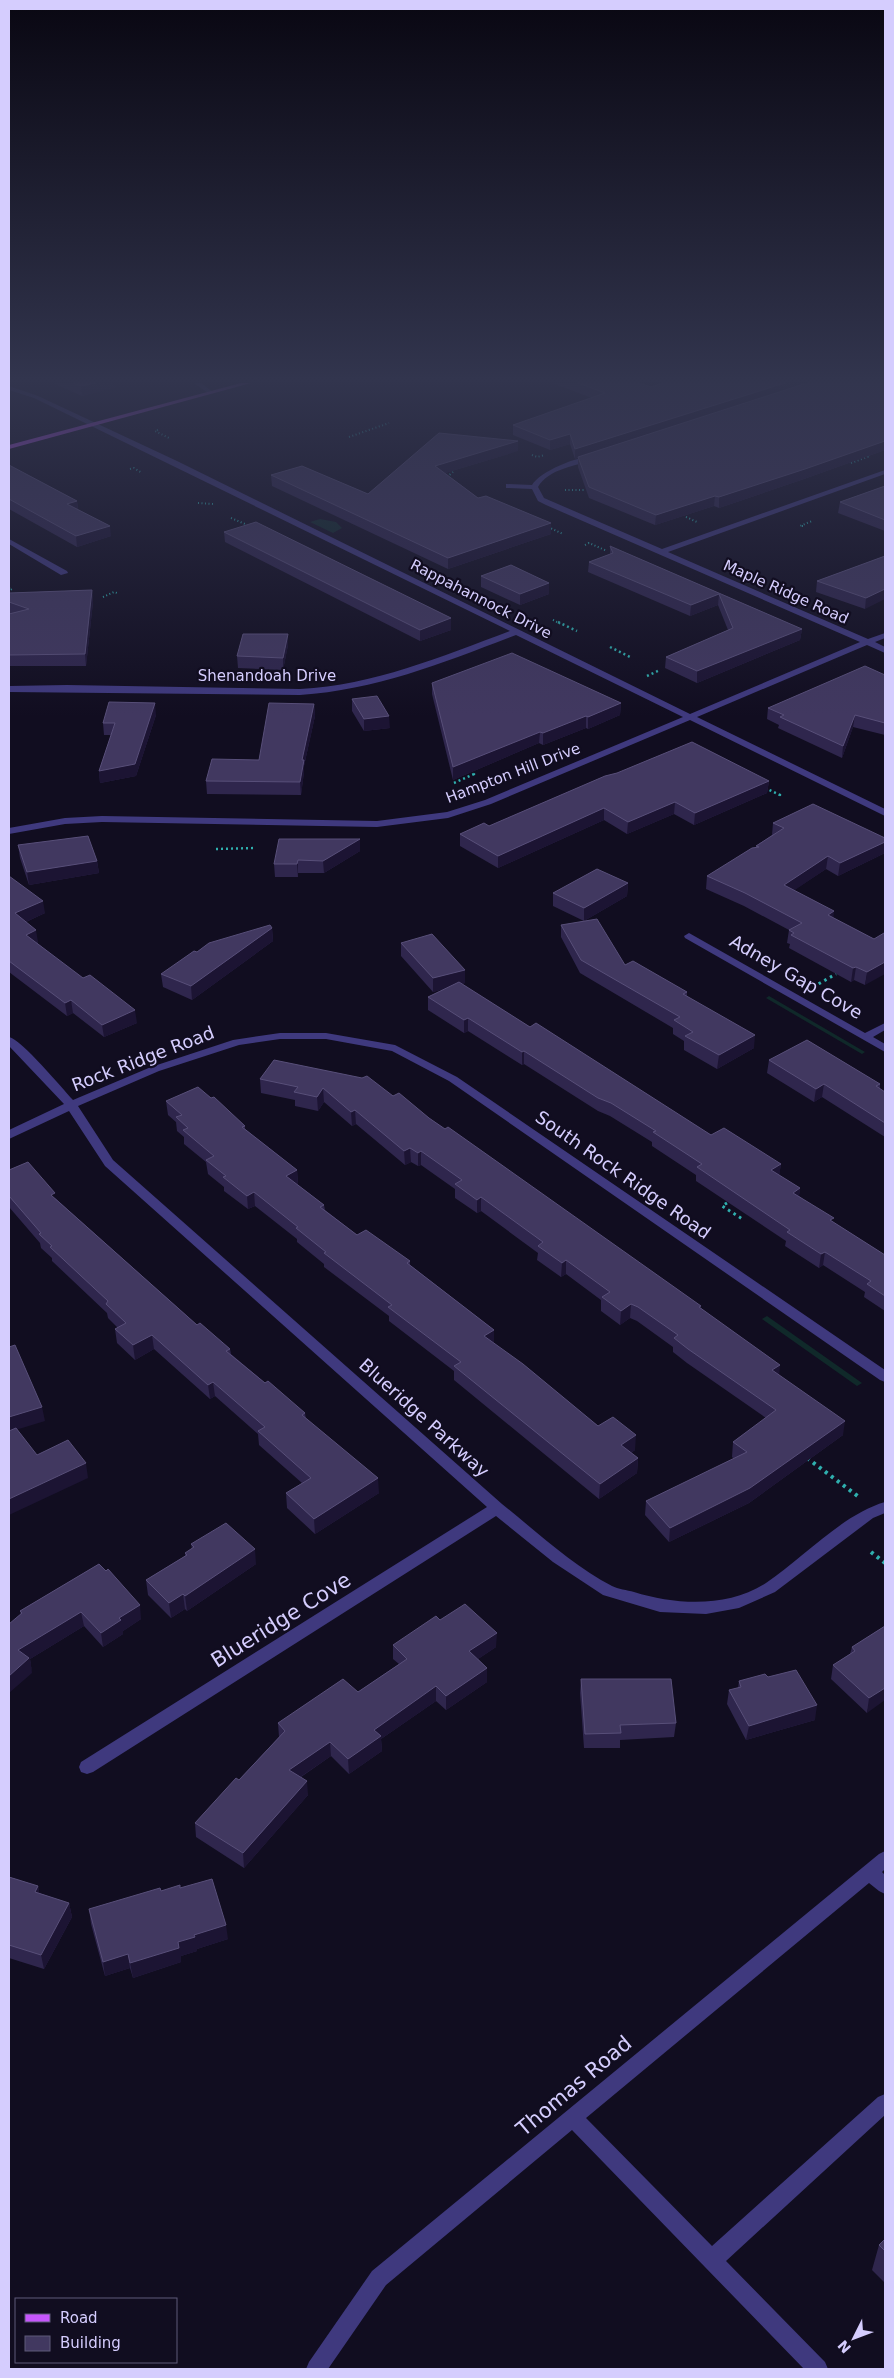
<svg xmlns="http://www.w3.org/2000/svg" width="894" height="2378" viewBox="0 0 894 2378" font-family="'DejaVu Sans',sans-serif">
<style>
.green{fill:#10292a}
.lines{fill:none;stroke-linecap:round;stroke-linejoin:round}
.path-far3{stroke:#2fafae;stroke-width:2;stroke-dasharray:1 2.5;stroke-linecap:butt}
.path-far2{stroke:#2fafae;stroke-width:2.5;stroke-dasharray:2 3;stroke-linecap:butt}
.path-far1{stroke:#2fafae;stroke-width:3;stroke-dasharray:2.5 4;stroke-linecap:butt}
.path{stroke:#2fafae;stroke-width:4;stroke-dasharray:3 4.5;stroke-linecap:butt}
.minor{fill:#3f397e;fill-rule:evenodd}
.major{fill:#c656fc;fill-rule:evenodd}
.wall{fill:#2f264d}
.shaded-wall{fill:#1c1433}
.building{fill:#413860;stroke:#584f79}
.labels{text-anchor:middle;stroke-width:4.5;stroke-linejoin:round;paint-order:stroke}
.far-street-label{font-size:15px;fill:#d5cdfe;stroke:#110d20}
.street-label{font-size:18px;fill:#d5cdfe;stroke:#110d20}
.near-street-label{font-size:21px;fill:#d5cdfe;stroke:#110d20}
</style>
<rect width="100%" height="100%" fill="#110d20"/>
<path class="green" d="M320,519L336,522L342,528L333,533L310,522Z
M769,996L865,1052L862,1054L766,998Z
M767,1316L862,1383L857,1386L762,1319Z"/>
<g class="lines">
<path class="path-far3" d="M158,430L155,431L169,438
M349,437L389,423
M532,455L537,457L545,455
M851,463L870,456L868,455
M130,469L134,468L142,473
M447,477L453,472
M565,490H584
M198,503L214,504
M686,517L697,522
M231,518L245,524
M803,526H800L812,521
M548,527L563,534
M585,545L589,543L607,551
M9,588L12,589L9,591
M103,597L114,592L117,593
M553,620L561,624"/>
<path class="path-far2" d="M558,622L577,631
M610,647L630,657
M647,676L660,670
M454,783L474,774L472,773
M765,788L780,795L778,796
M216,849L256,848"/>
<path class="path-far1" d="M813,987L836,974
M727,1203L722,1206L744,1220"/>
<path class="path" d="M807,1458L859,1497
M871,1552L885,1563"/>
<path class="minor" d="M194,383H201L213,392L208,393Z
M9,386L38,396L177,461L690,714L860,642L546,505L538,501L532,489L509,488H506V484L532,485C540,471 580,455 596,456V460C577,465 548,469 538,487L544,498L662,549L885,470V474L668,552L868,639L885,633V638L875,642L885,647V653L867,645L697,717L885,809V816L690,720L491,804L448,818L377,827L102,822L65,824L9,834V828L65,818L102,816L377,821L447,812L485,800L683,717L516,635C445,662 377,690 300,695L9,692V686L67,685L300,689C374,685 440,657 510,631L171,465L34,398L9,390Z
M9,539L67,571L68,573L61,575L9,544Z
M689,933L865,1033L885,1023V1030L873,1037L885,1044V1052L685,938L684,936Z
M280,1033H326L395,1045L457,1077L885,1370V1382L880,1380L449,1081L392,1051L326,1039H280L239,1045L159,1071L78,1106L113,1160L502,1504C537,1532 572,1565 612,1586C618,1589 627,1590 634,1592C676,1605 728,1608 766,1583C803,1558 843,1514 885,1502V1513L873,1518L775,1592L739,1608L706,1614L660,1612L603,1595L553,1562L496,1516L93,1772L87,1774L81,1772L79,1767L81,1762L487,1507L105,1166L69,1111L9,1139V1130L64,1104L9,1046V1037C22,1040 61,1087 73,1100L151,1067L233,1040Z
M885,1851V1869L882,1872L885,1875V1894L879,1891L869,1883L586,2118L712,2246L878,2097L885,2094V2115L726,2261L825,2362L828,2369H804L572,2130L386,2285L328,2369H306L309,2362L372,2271L879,1854Z"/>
<path class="major" d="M241,383H251L9,449V445Z"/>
</g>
<path class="wall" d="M53,383H115L116,387L82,396Z
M552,383H640L651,387L885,383V450L804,479L719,508L714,506L655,525L589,498L578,467V458L575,459L570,444L550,450L513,435V425L592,398Z
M518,451L445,473L478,498L551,523V534L448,569L272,486L271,475L368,494Z
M9,465L77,501L78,510L111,536L77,547L9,509Z
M885,486V531L838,513L840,502Z
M224,532L451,630L420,641L225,542Z
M610,546L802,629L800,640L697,683L665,668L666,657L728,630L718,605L690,616L588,572L589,562L610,554Z
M885,556L865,609L816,592L817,581Z
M481,576L549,583V594L520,605L481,587Z
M92,590L93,602L86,666H9V614L11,613H9V593Z
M288,645L283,670L238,668L237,656Z
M885,675V735L853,727L842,758L778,728L779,725L767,719L768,708Z
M432,683L621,703L620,715L588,729L586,728L543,745L539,743L453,780L432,694Z
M352,699L390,728L364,731L352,711Z
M314,704L315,716L304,766V772L301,795L207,794L206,781L259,760Z
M156,715L136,776L100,783L99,771L111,735H104L103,723Z
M769,781L767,793L694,825L674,814L627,834L604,820L498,868L460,846V834L489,826Z
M773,823L885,838V853L838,876L826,869L794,890L833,918L874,939L865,985L854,980L851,982L789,948L790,944L787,943L789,930L744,906L706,889L707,876L756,848V846L772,835Z
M360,839V851L324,873H298V877H275L274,864Z
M18,845L97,861L99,873L29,885L20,858Z
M9,876L45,913L26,922L38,942L37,943L137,1023L104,1037L73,1013L67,1016L9,972Z
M628,883L627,896L584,921L553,906V893Z
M561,925L625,965L687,992V996L754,1048L717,1069L684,1050V1041L673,1034V1028L580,973L561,937Z
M272,928L273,941L192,1000L163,987L161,974Z
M401,943L465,970V983L461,984L530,1027L711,1135L781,1164L779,1175L800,1188L799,1196L833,1222L885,1255V1311L864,1297L865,1292L823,1265L819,1268L785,1246L786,1241L696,1181V1175L652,1146V1142L610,1116L598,1111L524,1064L522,1065L468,1031L464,1033L428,1010V997L447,988L433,992L401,956Z
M769,1060L880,1084V1089L885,1092V1137L822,1097L814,1102L767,1073Z
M260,1079L393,1096L429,1118L701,1308L779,1375L843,1435L749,1503L669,1542L645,1515L646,1501L734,1459L732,1457L733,1442L766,1418L687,1363L673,1352V1347L637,1321L630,1318L620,1325L601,1311V1300L566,1274L561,1277L537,1260L538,1253L481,1211L477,1213L455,1198V1189L421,1165L418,1166L411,1162L405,1165L356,1124L352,1126L324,1102L318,1111L295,1106V1100L261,1093Z
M166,1101L245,1126V1129L297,1170L298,1184H297L324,1205L325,1210L357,1235L410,1261V1265L494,1330V1344L598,1426L635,1450L631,1453L638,1458L637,1473L599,1499L454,1380V1371L389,1321V1316L324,1267V1264L297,1242V1239L255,1206L248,1209L224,1191V1187L208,1174L206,1162L184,1144V1137L177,1131L176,1122L168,1115Z
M9,1170L56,1199L197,1325L230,1349L231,1354L265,1383L305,1413L306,1419L379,1493L315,1534L287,1508L286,1493L302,1483L259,1445L258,1434L215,1396L210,1399L154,1349L135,1360L117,1343L115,1329L118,1328L108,1318L107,1313L52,1261V1258L41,1248L40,1243L9,1207Z
M191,1544L256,1564L187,1611L185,1609L171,1618L148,1595L146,1580L185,1556V1553L192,1549Z
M99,1564L141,1619L123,1631V1634L103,1647L84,1626L30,1659L32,1673L20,1611Z
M440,1620L496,1647L478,1659L487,1668V1682L446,1710L436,1701L381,1739L382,1751L349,1774L331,1756L301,1777L308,1795L244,1868L196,1837L195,1823L239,1780L279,1737L278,1723L358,1692L399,1664L393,1659V1645Z
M885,1626L867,1713L831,1679L833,1665L850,1654L852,1647Z
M768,1677L815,1720L746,1740L727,1704L729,1690L738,1688L739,1681Z
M581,1679L676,1723L674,1737L620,1740V1748H584L580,1693Z
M9,1877L38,1886L39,1893L69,1903L72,1917L44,1969L9,1958Z
M180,1888L228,1939L197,1949V1951L181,1956V1962L133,1978L130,1968L105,1976L91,1924L89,1909L161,1891Z
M885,2239V2283L872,2270L879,2245Z"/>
<path class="shaded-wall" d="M95,383H115L116,387L82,396L81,386Z
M785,383H814L575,459V449Z
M570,434V444L550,450V440Z
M518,441V451L435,476V466Z
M885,441V450L804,479L719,508V497Z
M715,496L714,506L655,525L656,515Z
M77,501L78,512L67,504Z
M551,523V534L448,569V558Z
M110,526L111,536L77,547L76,536Z
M549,583V594L520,605V594Z
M885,589V599L865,609L866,598Z
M92,590L93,602L86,666L85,654Z
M719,594L718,605L690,616L691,605Z
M451,618V630L420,641V630Z
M802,629L800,640L697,683V671Z
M288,634V645L283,670V658Z
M155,703L156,715L136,776L100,783L99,771Z
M621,703L620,715L588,729V717Z
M314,704L315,716L304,766V772L301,795L300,782L302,760Z
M855,715L853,727L842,758L843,746Z
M389,716L390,728L364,731V719Z
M586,716V728L543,745V733Z
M540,732L539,743L453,780V767Z
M769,781L767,793L694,825L695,813Z
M675,802L674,814L627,834L628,822Z
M604,808V820L498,868V856Z
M360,839V851L324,873L323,861Z
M885,842V853L838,876L840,863Z
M828,856L826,869L783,898L784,885Z
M298,860V877L297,864Z
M97,861L99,873L29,885L27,872Z
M628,883L627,896L584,921V908Z
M43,901L45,913L17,926L15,913Z
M834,911L833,924L828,915Z
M272,928L273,941L192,1000L191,986Z
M36,930L38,942L28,947L26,935Z
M885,962V974L865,985L867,972Z
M856,967L854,980L851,982L853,968Z
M465,970V983L433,992V978Z
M71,1000L73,1013L67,1016L65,1003Z
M135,1010L137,1023L104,1037L102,1025Z
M468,1018V1031L464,1033V1020Z
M755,1035L754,1048L717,1069L719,1055Z
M524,1051V1064L522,1065V1052Z
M824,1084L822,1097L814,1102L816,1089Z
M323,1088L324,1102L318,1111L317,1097Z
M355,1110L356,1124L352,1126L351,1112Z
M410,1148L411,1162L405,1165L404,1151Z
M421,1151V1165L418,1166V1153Z
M781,1164L779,1177L771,1170Z
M297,1170L298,1184L286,1190V1176Z
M800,1188L798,1202L793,1193Z
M254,1192L255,1206L248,1209L247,1196Z
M481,1197V1211L477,1213V1200Z
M825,1252L823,1265L819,1268L821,1254Z
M566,1260V1274L561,1277L562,1263Z
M631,1304L630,1318L620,1325L621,1311Z
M494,1330V1344L484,1336Z
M152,1335L154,1349L135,1360L133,1345Z
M780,1365L779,1379L772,1370Z
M213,1382L215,1396L210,1399L208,1385Z
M42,1407L45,1421L9,1432V1417Z
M845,1421L843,1435L749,1503L669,1542L670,1528Z
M636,1435L635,1450L620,1460L621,1445Z
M638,1458L637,1473L599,1499L600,1484Z
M86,1463L88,1478L9,1515V1499Z
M378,1478L379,1493L315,1534L314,1519Z
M255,1549L256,1564L187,1611L185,1596Z
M183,1594L185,1609L171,1618L169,1603Z
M140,1605L141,1619L123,1631V1634L103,1647L101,1633L119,1618Z
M81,1612L84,1626L30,1659L32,1673L9,1693V1676L18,1650Z
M497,1633L496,1647L469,1665V1651Z
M487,1668V1682L446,1710V1696Z
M436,1686V1701L381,1739L382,1751L349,1774L348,1759L374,1730Z
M885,1688V1700L867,1713L869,1698Z
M817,1705L815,1720L746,1740L749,1726Z
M330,1742L331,1756L290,1784L289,1770Z
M307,1781L308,1795L244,1868L243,1853Z
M38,1886L41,1900L35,1892Z
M69,1903L72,1917L44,1969L41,1955Z
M226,1925L228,1939L197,1949V1951L181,1956V1962L133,1978L130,1963L194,1935Z
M128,1954L130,1968L105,1976L103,1962Z"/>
<path class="building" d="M73,383H95L81,386Z
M578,383H640L651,387L663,383H785L575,449L570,434L550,440L513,425L605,393Z
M807,383H885V441L805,469L719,497L715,496L656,515L589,487L578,457Z
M439,433L518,441L435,466L478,498L486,496L551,523L448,558L271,475L302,466L368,494Z
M9,465L77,501L67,504L110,526L76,536L9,499Z
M885,486V520L840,502Z
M256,522L451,618L420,630L224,532Z
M610,546L802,629L697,671L666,657L733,628L719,594L691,605L589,562L613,553Z
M885,556V589L866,598L817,581Z
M511,565L549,583L520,594L481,576Z
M92,590L85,654L9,655V614L29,609L9,602V593Z
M243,634H288L283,658L237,656Z
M512,653L621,703L588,717L586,716L543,733L540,732L453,767L432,683Z
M865,666L885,675V723L855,715L843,746L780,717L784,715L768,708Z
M377,696L389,716L364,719L352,699Z
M109,702L155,703L135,764L99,771L115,723H103Z
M269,703L314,704L302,760H304L300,782L206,781L212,759L259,760Z
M692,742L769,781L695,813L675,802L628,822L604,808L498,856L460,834L484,823L489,826L605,776L617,773Z
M813,804L885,838V842L840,863L828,856L784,885L834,911L828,915L874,939L884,933L885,934V962L867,972L856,967L853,968L791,935L794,933L789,930L802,923L745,893L707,876L752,848L759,847L756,846L784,828L773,823Z
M88,836L97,861L27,872L18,845Z
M279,839H360L323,861L298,860L297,864H274Z
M597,869L628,883L584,908L553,893Z
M9,876L43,901L15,913L36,930L26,935L83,978L90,975L135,1010L102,1025L71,1000L65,1003L9,961Z
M597,919L625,965L633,961L687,992L683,994L755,1035L719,1055L685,1036L693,1032L674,1020L680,1017L581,960L561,925Z
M270,925L272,928L191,986L161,974L194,951L197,952L209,943Z
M432,934L465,970L433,978L401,943Z
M459,982L530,1027L536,1023L711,1135L724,1128L781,1164L771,1170L800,1188L793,1193L834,1218L830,1220L885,1255V1296L867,1284L871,1281L825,1252L821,1254L787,1232L790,1230L697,1167L702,1164L653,1132L656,1131L611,1103L598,1098L524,1051L522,1052L468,1018L464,1020L428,997Z
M807,1040L880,1084L876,1086L885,1092V1123L824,1084L816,1089L769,1060Z
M274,1060L362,1078L367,1076L393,1096L399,1093L429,1118L445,1129L448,1127L701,1306L699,1307L780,1365L772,1370L845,1421L750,1488L670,1528L646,1501L747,1452L733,1442L776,1410L688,1349L674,1338L678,1335L638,1307L631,1304L621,1311L602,1297L610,1292L566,1260L562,1263L538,1246L543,1242L481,1197L477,1200L455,1184L462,1180L421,1151L418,1153L410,1148L404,1151L355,1110L351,1112L323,1088L317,1097L294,1092L298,1087L260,1079Z
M198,1087L211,1098L214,1097L245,1126L242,1127L297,1170L286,1176L324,1205L320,1207L357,1235L366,1230L410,1261L407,1263L494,1330L484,1336L523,1364L598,1426L613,1417L636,1435L621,1445L638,1458L600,1484L454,1366L461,1362L388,1307L392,1305L324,1253L326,1252L296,1228L298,1227L254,1192L247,1196L223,1177L226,1176L206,1160L214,1156L183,1130L188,1128L176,1117L182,1115L166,1101Z
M28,1162L55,1193L51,1195L197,1325L200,1323L230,1349L226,1351L265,1383L268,1381L305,1413L302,1415L378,1478L314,1519L286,1493L311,1478L258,1431L265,1427L213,1382L208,1385L152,1335L133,1345L115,1329L126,1323L106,1304L108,1301L50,1247L52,1246L39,1234L41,1233L9,1196V1170Z
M15,1345L42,1407L9,1417V1347Z
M16,1428L37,1455L68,1440L86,1463L9,1499V1431Z
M226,1523L255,1549L185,1596L183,1594L169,1603L146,1580L187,1555L185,1553L194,1547L191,1544Z
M99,1564L106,1571L108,1569L140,1605L119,1618L121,1620L101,1633L81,1612L18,1650L29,1658L9,1676V1624L22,1613L20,1611Z
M465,1604L497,1633L469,1651L487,1668L446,1696L436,1686L374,1730L381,1736L348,1759L330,1742L289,1770L307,1781L243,1853L195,1823L236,1778L239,1780L285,1731L278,1723L343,1679L358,1692L407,1659L393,1645L436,1616L440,1620Z
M885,1626V1688L869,1698L833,1665L855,1651L852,1647Z
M796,1670L817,1705L749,1726L729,1690L741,1687L739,1681L765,1674L768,1677Z
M581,1679H671L676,1723L620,1725L621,1733L585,1734Z
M9,1877L38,1886L35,1892L69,1903L41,1955L9,1945Z
M212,1879L226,1925L194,1935L195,1937L178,1942L179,1948L130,1963L128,1954L103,1962L89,1909L160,1888L161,1891L180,1885V1888Z
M885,2239V2251L879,2245Z"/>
<linearGradient id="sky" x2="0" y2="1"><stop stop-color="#090712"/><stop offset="0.53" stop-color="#32354e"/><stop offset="1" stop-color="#32354e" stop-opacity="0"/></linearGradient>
<rect width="894" height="716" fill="url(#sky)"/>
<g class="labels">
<g class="far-street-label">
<text transform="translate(786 592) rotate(24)" y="5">Maple Ridge Road</text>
<text transform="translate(481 599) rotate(27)" y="5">Rappahannock Drive</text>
<text x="267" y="681">Shenandoah Drive</text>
<text transform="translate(513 773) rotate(-21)" y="5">Hampton Hill Drive</text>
</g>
<g class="street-label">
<text transform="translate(796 977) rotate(30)" y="6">Adney Gap Cove</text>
<text transform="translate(143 1059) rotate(-21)" y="6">Rock Ridge Road</text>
<text transform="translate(623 1175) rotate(35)" y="6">South Rock Ridge Road</text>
<text transform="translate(424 1418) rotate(42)" y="6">Blueridge Parkway</text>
</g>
<g class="near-street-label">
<text transform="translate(281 1620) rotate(-32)" y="7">Blueridge Cove</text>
<text transform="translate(574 2086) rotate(-40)" y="7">Thomas Road</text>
</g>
</g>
<rect width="894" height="2378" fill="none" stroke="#d5cdfe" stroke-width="20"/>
<rect x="15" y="2298" width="162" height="65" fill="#110d20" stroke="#5f5a79"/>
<rect x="25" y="2314" width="25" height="8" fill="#c656fc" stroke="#5f5a79"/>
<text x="60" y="2323" font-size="15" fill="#d5cdfe">Road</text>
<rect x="25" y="2336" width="25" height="15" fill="#413860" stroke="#5f5a79"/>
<text x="60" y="2348" font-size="15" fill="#d5cdfe">Building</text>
<g transform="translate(854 2338) rotate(228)" stroke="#110d20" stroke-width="4" paint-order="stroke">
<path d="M0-4L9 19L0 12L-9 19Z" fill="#d5cdfe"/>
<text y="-8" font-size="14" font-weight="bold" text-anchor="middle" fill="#d5cdfe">N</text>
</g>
</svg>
